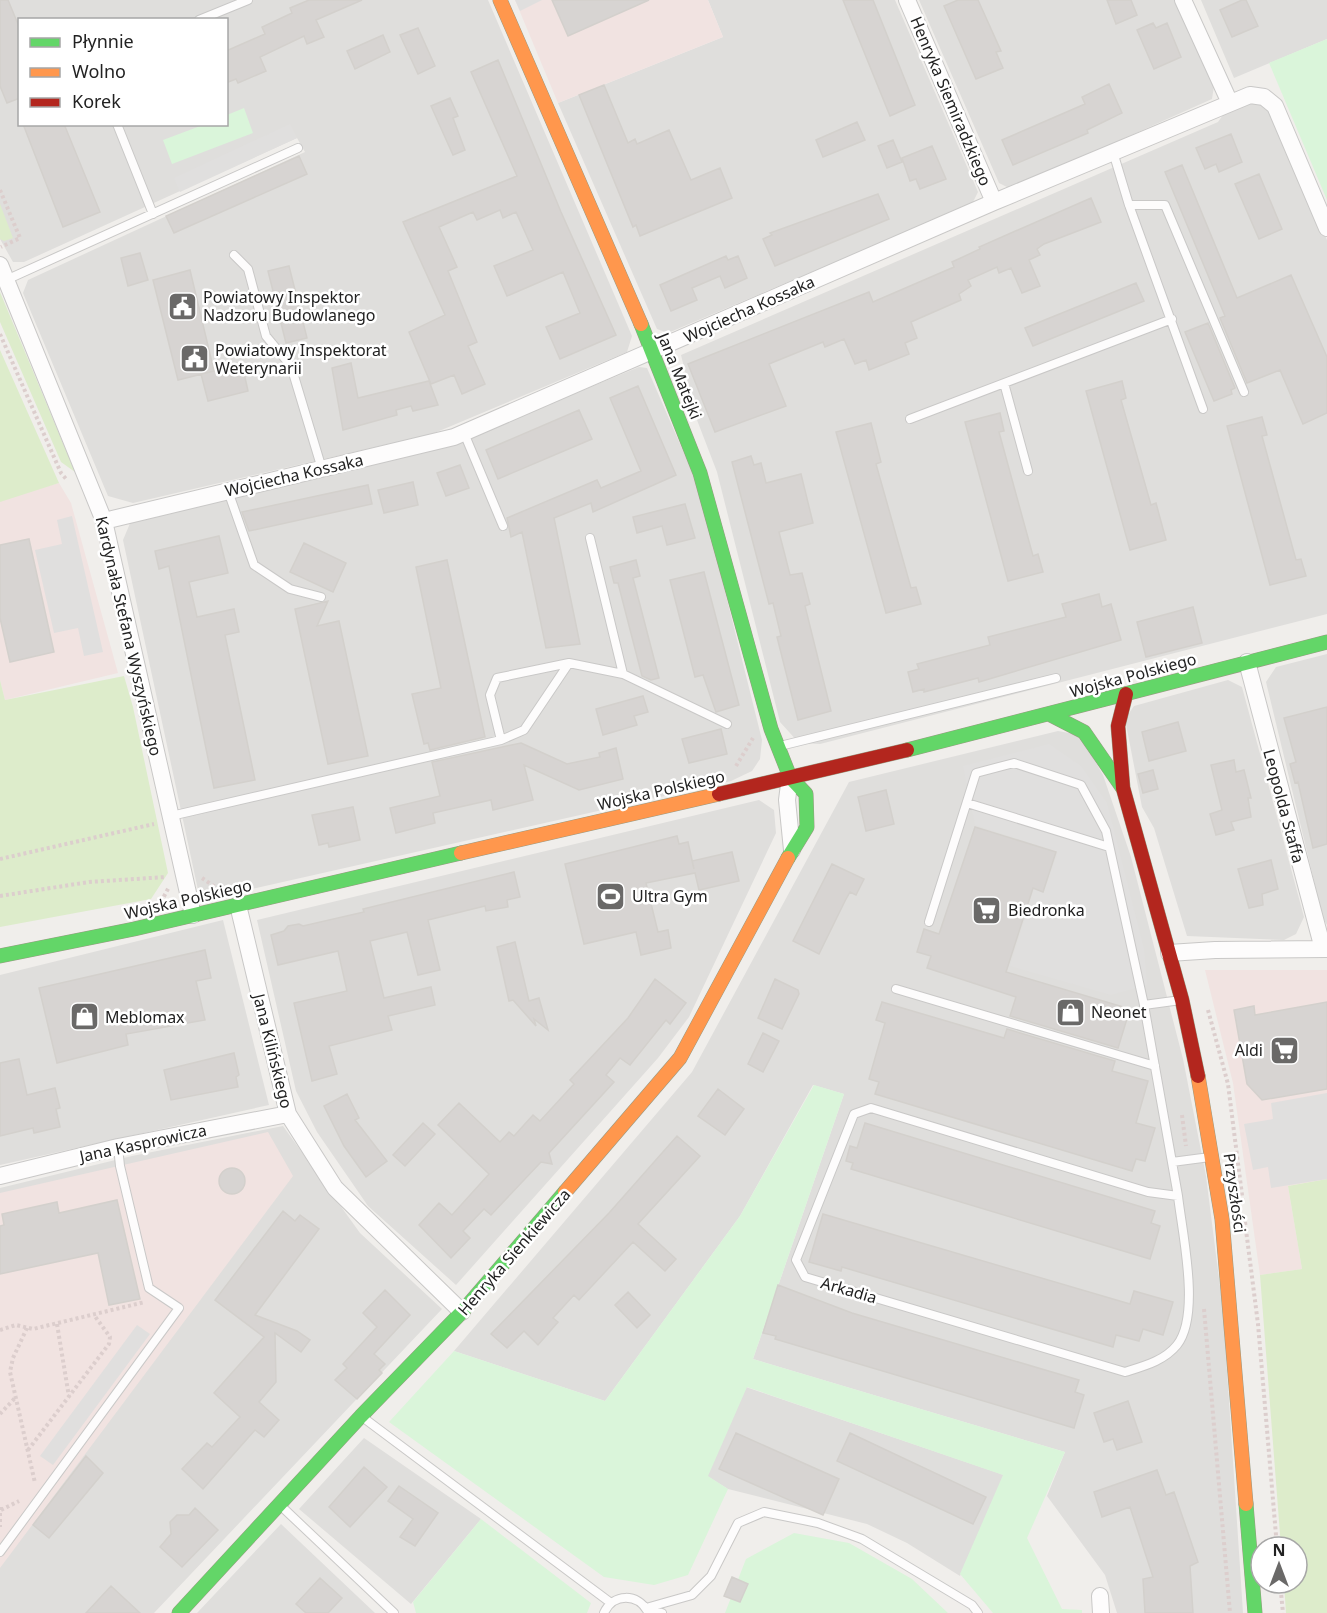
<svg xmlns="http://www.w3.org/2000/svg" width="1327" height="1613" viewBox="0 0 1327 1613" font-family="'Noto Sans',sans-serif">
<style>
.residential{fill:#dfdedc;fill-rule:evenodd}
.commercial{fill:#f1e3e1}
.grass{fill:#ddeccb}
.park{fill:#daf5da}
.parking{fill:#e0dfde}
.building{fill:#d7d4d2;stroke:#d3d0cc;stroke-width:1.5}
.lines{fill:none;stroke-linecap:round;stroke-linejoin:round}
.lane-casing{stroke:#c9c8c7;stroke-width:10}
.street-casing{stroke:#c9c8c7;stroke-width:18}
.fast-casing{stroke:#999a82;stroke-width:15}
.slow-casing{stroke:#999a82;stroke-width:15}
.jam-casing{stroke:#999a82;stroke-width:15}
.path{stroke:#dccecd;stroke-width:4;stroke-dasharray:3 3;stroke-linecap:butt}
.lane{stroke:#fdfcfc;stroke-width:8}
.street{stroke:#fdfcfc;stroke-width:16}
.fast{stroke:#63d668;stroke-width:14}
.slow{stroke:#ff974d;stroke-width:14}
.jam{stroke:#b3261e;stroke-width:14}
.labels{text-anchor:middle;stroke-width:5;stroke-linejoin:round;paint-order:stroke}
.street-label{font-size:16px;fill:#222;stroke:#fff}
.poi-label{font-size:16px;fill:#222;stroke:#fff;text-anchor:start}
</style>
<rect width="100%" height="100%" fill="#f0eeeb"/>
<path class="residential" d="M0,0H488L632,336L627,352L432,434L133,503L108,496L23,293L28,280L305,152L297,138L24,262H13L0,239ZM20,20H226V124H20Z
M708,0H895L978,192L972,204L668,333L657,329L558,103L723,37Z
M919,0H1174L1214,86L1212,99L1011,189L999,183Z
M1201,0H1327V39L1234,78Z
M1240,91L1267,100L1327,240V614L820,744L799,743L780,722L717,472L697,420L681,355L1218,122Z
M639,367L647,368L690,467L705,511L762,740L760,759L752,771L731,781L212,898L198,890L123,540L131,521L504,423Z
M1327,654V925L1323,918L1266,682L1276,667Z
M1228,680L1242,687L1304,917L1296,934L1284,940L1187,936L1154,828L1142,807L1125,719L1134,706Z
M1058,731L1080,735L1103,775L1131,857L1183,1059L1206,1176L1223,1310L1243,1613H1117L1105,1575L1047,1496L1065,1452L753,1359L844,1094L813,1085L740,1216L605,1401L454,1351L692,1072L849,782Z
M759,800L774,810L776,833L689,1017L658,1058L456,1285L368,1206L317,1132L296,1091L257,920Z
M223,920L269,1105L0,1165V975Z
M283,1126L360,1233L442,1309L154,1613H0V1188L132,1156Z
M746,1387L1004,1475L960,1576L907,1543L867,1524L728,1489L707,1476Z
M364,1438L481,1519L411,1604L299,1509Z
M281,1524L375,1613H197Z"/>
<path class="commercial" d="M515,0H708L723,37L558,103Z
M59,483L71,503L118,673L5,700L0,680V499Z
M1205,970H1327V1179L1288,1186L1302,1269L1260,1275L1233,1083Z
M268,1132L293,1176L0,1568V1193Z"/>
<path class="grass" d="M0,204L13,238L4,241L0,239Z
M0,292L75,472L61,462L0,322Z
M0,350L59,483L0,502Z
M124,676L133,707L168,873L151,899L0,927V680L5,700Z
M1327,1179V1613H1286L1284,1583H1297V1547H1281L1260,1275L1302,1269L1288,1186Z"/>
<path class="park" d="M1327,39V200L1269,63Z
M244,108L253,133L172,164L163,140L203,125L226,124L227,115Z
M814,1085L844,1094L753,1359L1065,1452L1027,1538L1062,1609L1082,1610V1613H993L960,1574L1003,1475L747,1387L708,1476L728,1489L688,1575L654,1585L604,1577L389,1422L454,1351L605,1401L740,1216Z
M481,1519L591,1603L587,1613H416L413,1602Z
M794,1533L849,1543L912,1579L948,1613H725L746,1559Z"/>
<path class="parking" d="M515,0H542L520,11Z
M290,124L297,138L180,192L174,178Z
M72,516L103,652L84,656L78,628L54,633L35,550L62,544L57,520Z
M1049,744L1081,766L1107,803L1144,949L1147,985L1111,995L1010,966L1034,889L1044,892L1058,852L975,825L963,766Z
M1327,1093V1179L1271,1188L1268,1167L1253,1170L1244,1124L1273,1119L1271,1103Z
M137,1325L150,1334L53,1465L40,1456Z"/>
<path class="building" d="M0,0H8L20,29V98L7,103L0,86Z
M309,0H362L316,20L324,37L307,44L304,36L260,57L266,71L238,83L236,79L226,83V51L265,34L262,27L292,13L290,8Z
M552,0H649L568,36Z
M843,0H873L915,105L890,116Z
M958,0H978L1001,51L996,52L1003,68L976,79L944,6Z
M1107,0H1131L1137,15L1116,24Z
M1242,0H1246L1258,26L1232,37L1220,10Z
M1153,23L1156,28L1167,23L1181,57L1154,69L1137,30Z
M418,28L435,66L418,74L400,35Z
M383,35L390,52L355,69L347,51Z
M498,60L561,212L616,335L560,359L546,327L580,313L563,272L507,296L494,266L533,250L516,212L503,218L500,210L477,220L473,212L439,227L457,267L448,271L477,342L468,346L485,384L462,394L454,375L431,384L409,332L445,315L403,222L517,176L471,72Z
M1109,84L1122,113L1087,130L1088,133L1013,165L1002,140L1085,104L1082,97Z
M604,85L628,143L635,139L637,144L669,130L691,180L720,168L732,198L640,236L636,225L633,227L579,95Z
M450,98L458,116L453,118L465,150L453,155L431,106Z
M857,122L865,140L823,157L816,140Z
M23,124H64L100,212L63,227Z
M1231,134L1242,162L1219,172L1216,164L1205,169L1196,148Z
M893,140L902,162L887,168L878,146Z
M932,146L946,179L920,189L916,179L910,181L902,158Z
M299,156L307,174L174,233L166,216Z
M1182,165L1237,298L1291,275L1327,357V413L1303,424L1280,370L1247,383L1220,318L1225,316L1165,172Z
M1259,174L1282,229L1259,239L1235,184Z
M878,194L889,219L775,266L763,239L772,235L770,233Z
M1091,198L1101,222L1044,244L1037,249L1040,255L1029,260L1040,286L1022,293L1011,268L999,273L997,267L968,280L971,286L959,294L961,300L911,322L917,338L905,343L909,354L869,370L866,360L855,364L844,339L825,347L823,342L769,364L786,406L715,432L688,364L869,292L873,302L954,267L952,262L980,249L979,247Z
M140,253L148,280L128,286L121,258Z
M726,256L728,260L738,256L747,278L725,288L720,276L692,288L697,300L671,311L660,285Z
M289,266L307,338L286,343L268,271Z
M190,270L214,371L178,380L153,280Z
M1136,283L1144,301L1033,346L1025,328Z
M1208,323L1235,388L1231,390L1232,394L1214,401L1185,332Z
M351,363L358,398L429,381L438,405L413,411L411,406L396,410L397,415L343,430L332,368Z
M242,364L248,391L208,401L201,374Z
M1122,381L1126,398L1121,400L1151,505L1156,503L1166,540L1130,550L1086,391Z
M638,386L676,475L593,512L591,503L554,518L580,644L546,648L522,532L511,537L507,518L597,480L601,488L641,471L610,398Z
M579,410L592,439L498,479L486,450Z
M1000,413L1004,431L999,432L1033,556L1038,554L1043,572L1008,581L965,422Z
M1262,417L1267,435L1262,436L1296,560L1301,559L1306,576L1270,585L1227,426Z
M871,423L881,462L876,464L911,588L916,587L921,604L886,613L836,432Z
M751,456L754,465L761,463L766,483L801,474L813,523L779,532L790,575L802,573L810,604L805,606L831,711L798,720L777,637L781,636L773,603L769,604L732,462Z
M460,465L469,488L446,496L437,473Z
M413,482L418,505L384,513L378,490Z
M368,485L372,504L249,531L242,512Z
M685,504L695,538L667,545L662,526L637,533L633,517Z
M219,536L228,573L189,582L197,617L234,609L239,632L225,635L255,780L214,788L169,566L159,569L155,551Z
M29,539L54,652L10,662L0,618V545Z
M304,543L346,563L333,592L290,572Z
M447,560L485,737L430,750L428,743L424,744L412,694L441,688L416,567Z
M636,560L640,576L633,578L659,678L651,680L642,676L618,583H614L610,567Z
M704,572L739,705L716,712L703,675L695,677L670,580Z
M1099,594L1102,607L1111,604L1121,640L979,682L978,678L924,692V689L913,692L908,672L919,669L917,664L990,645L988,637L1066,617L1062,604Z
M328,601L317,626L339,621L368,756L328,764L295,609Z
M1193,607L1202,643L1146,657L1137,622Z
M643,696L648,712L634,716L637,725L603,735L596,709Z
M1327,707V844L1313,848L1298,782L1295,783L1290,764L1296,762L1284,718Z
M1178,722L1186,751L1149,761L1142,732Z
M721,729L727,754L689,763L682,739Z
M521,743L567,764L600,757L599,753L616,748L623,779L579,790L524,765L533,800L493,810L491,800L433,813L435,823L396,833L390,808L440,796L432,762Z
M1234,760L1236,772L1244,770L1251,798H1248L1251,817L1231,822L1234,830L1216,835L1210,814L1222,810L1211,765Z
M1153,770L1158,789L1143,793L1138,774Z
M886,790L894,824L866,831L858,797Z
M353,807L360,840L329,847L328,843L319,845L312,815Z
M975,827L1056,852L1043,892L1033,888L1006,972L1130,1009L1118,1048L1010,1016L1016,997L927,968L931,956L917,952L924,929L939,934Z
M677,836L679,844L688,842L694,869L692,861L732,852L739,881L699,890L695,873L646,883L658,932L668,930L671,948L641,955L636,932L584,944L565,864Z
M1271,860L1278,889L1262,894L1263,905L1249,908L1238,869Z
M832,864L864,879L856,895L850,892L845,901L819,954L793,941Z
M514,872L520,897L507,900L508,907L486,911L485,906L428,920L440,970L418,975L407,932L370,941L384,998L431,987L435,1005L388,1016L392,1030L329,1046L337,1074L312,1081L294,1003L347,991L338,951L278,965L271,935L284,931L288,926L299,924L303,926L364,912L363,909Z
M515,942L529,1001L539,998L548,1030L534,1019L536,1026L513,1000L509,1001L497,947Z
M205,950L211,978L196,981L205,1020L126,1034L128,1045L57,1063L39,988Z
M655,979L686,1003L670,1024L666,1020L630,1065L620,1058L606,1075L614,1082L549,1153L552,1164L541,1162L491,1215L484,1209L463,1231L470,1238L451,1258L419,1225L439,1203L452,1215L489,1174L438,1125L459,1103L500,1142L509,1132L514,1136L533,1115L540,1121L574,1084L570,1080L628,1018Z
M775,979L798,990L799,994L782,1029L758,1018Z
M882,1002L1004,1038L1007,1029L1115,1061L1112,1071L1148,1081L1136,1123L1155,1128L1145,1161L1136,1159L1132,1171L875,1094L879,1082L869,1079L885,1023L876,1020Z
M1327,1002V1089L1262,1100L1247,1084L1234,1010L1254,1006L1255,1015Z
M763,1033L779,1041L763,1072L748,1064Z
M234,1053L239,1075L236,1077L238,1087L171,1100L164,1070Z
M19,1059L27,1095L55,1088L60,1108L56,1109L60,1127L34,1133L33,1128L0,1136V1063Z
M718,1089L744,1109L725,1135L698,1116Z
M347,1094L359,1118L355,1120L387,1161L366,1177L344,1146L324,1106Z
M423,1123L435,1134L405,1166L393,1155Z
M865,1123L1155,1211L1151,1223L1160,1226L1150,1259L851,1169L853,1163L846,1161L850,1146L857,1148Z
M677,1136L700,1156L638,1224L676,1259L665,1271L633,1242L579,1300L574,1295L553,1318L558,1322L538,1345L524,1331L507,1348L491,1334L609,1213Z
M219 1181a13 13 0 1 1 26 0a13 13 0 1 1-26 0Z
M117,1200L140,1299L109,1305L98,1253L0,1274V1226L4,1225L2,1214L57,1202L59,1213Z
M283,1211L295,1221L300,1215L319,1229L255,1315L297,1331L310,1340L301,1352L275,1333L276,1382L259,1402L279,1420L264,1437L255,1430L203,1489L182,1469L207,1443L212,1447L240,1417L214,1393L264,1337L215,1300Z
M823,1214L1130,1304L1134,1291L1173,1302L1163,1335L1143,1329L1139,1341L1116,1335L1113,1347L842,1267L841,1271L809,1262Z
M778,1285L852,1313L1079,1380L1075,1392L1084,1395L1074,1428L775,1339L776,1336L763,1333Z
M385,1290L410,1315L374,1354L385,1364L379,1370L382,1373L357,1399L335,1380L347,1368L343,1364L377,1327L363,1313Z
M628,1292L650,1315L637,1328L615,1305Z
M1128,1401L1142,1442L1117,1450L1113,1439L1104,1442L1094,1413Z
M736,1433L839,1479L823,1515L719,1469Z
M850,1433L986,1497L973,1524L837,1461Z
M86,1456L103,1473L49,1538L33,1525Z
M364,1467L387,1487L350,1527L329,1507Z
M1157,1470L1166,1495L1174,1492L1198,1562L1190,1566L1193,1613H1145L1143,1579L1153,1577L1130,1507L1102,1517L1094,1492Z
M399,1486L438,1513L415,1546L400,1537L413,1519L388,1501Z
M195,1508L218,1530L182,1567L160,1547L171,1534L170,1522L177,1515H189Z
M732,1577L748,1584L740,1602L724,1596Z
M320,1578L342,1598L328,1613H306L296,1604Z
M111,1586L140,1613H86Z"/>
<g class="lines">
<defs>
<path id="lane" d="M199,20L248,0
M117,124L153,214
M1113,152L1129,205L1203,409
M1129,205H1165L1244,392
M234,255L248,269L266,336L291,366L322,469
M6,280L298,148
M1004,383L1028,471
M910,419L1172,319
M464,433L503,526
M228,491L254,565L290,589L321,597
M623,674L727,724
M501,740L490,695L497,678L569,663
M780,746L1056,678
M967,803L1109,847
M171,816L501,740L524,730L569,663L623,674L590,538
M929,922L976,773L1014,763L1081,785L1106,831L1144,1005
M896,989L1155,1066
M871,1108L1148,1192L1178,1196C1182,1232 1201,1315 1177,1345C1164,1361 1144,1366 1125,1372L805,1277L796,1260L854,1114Z
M1172,1162L1210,1157
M1178,1196L1144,1005L1181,1000
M361,1416L611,1603
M280,1505L394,1613
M0,1552L179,1308L149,1288L120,1166L118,1147
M646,1608L692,1595L711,1576L738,1523L764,1512L818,1523L862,1539L972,1605L978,1613
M647,1609L662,1613
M604,1613C613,1593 638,1593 648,1612"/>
<path id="street" d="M907,0L994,202
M1183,0L1230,103
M0,265L104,521L193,915
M104,521L454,437L994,202L1250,95L1264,97L1275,106L1327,228
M1247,662L1323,949
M790,777L787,800L792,850
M238,905L288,1114L335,1188L462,1312
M1169,953L1215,950L1327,949
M0,1176L118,1147L288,1114
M1100,1596L1101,1613"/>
<path id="fast" d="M641,324L700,473L771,729L790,777L806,794L807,827L788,858
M1049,714L1084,732L1122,787
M907,750L1327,642
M0,956L134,929L461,853
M1246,1504L1255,1613
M179,1613L361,1416L462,1312L565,1192"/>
<path id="slow" d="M500,0L641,324
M461,853L719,794
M1198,1076L1222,1219L1246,1504
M565,1192L680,1058L788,858"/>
<path id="jam" d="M1126,694L1118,726L1123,788L1182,1000L1198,1076
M719,794L907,750"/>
</defs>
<use href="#lane" class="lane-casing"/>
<use href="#street" class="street-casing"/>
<use href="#fast" class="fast-casing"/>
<use href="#slow" class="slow-casing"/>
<use href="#jam" class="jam-casing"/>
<path class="path" d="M0,190L20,238L1,247
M0,334L61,473L67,480
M736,766L753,738
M0,859L154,824
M202,878L218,889
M0,896L89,882L166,877
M161,902L169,887
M1208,1010L1228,1084L1243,1203
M1182,1115L1186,1146
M1245,1222L1258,1324L1277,1547
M1204,1309L1230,1613
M57,1324L69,1397
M27,1328L13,1358L10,1372L35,1483
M0,1330L16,1325L33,1329L145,1302
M0,1414L16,1397
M28,1450L109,1344L110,1337L94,1315
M0,1507V1527
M1,1510L19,1501
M1280,1583L1283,1613"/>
<use href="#lane" class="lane"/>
<use href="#street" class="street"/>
<use href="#fast" class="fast"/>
<use href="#slow" class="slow"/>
<use href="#jam" class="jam"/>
</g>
<defs>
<symbol id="civic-square" viewBox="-11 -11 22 22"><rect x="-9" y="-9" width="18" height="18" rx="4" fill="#6a6968" stroke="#fff"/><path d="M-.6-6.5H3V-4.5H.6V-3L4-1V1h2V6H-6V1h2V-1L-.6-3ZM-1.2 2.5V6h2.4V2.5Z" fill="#fff"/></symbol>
<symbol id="stadium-square" viewBox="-11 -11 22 22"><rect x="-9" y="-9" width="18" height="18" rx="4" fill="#6a6968" stroke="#fff"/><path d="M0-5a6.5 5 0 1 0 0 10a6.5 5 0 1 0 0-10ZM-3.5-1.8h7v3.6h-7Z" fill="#fff"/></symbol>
<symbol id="supermarket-square" viewBox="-11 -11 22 22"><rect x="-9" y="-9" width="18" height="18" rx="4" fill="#6a6968" stroke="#fff"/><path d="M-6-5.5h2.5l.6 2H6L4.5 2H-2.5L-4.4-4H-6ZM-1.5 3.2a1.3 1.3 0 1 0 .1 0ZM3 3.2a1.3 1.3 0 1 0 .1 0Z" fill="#fff"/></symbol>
<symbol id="shop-square" viewBox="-11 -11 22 22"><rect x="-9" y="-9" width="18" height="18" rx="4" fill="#6a6968" stroke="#fff"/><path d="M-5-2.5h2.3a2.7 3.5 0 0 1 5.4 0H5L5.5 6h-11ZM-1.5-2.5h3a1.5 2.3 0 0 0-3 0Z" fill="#fff"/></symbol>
</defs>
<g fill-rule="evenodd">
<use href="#civic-square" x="166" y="290" width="33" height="33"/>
<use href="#civic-square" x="178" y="342" width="33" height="33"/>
<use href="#stadium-square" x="594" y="880" width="33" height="33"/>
<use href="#supermarket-square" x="970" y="894" width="33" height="33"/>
<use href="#shop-square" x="1054" y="996" width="33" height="33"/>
<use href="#shop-square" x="68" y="1000" width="33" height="33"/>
<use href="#supermarket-square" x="1268" y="1034" width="33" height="33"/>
</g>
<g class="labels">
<g class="street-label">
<text transform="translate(951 101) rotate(67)" y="6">Henryka Siemiradzkiego</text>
<text transform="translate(749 309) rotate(-24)" y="6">Wojciecha Kossaka</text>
<text transform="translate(680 376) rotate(68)" y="6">Jana Matejki</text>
<text transform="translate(294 475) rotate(-13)" y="6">Wojciecha Kossaka</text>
<text transform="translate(129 636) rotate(77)" y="6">Kardynała Stefana Wyszyńskiego</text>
<text transform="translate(1133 675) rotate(-15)" y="6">Wojska Polskiego</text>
<text transform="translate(661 790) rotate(-13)" y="6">Wojska Polskiego</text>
<text transform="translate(1284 806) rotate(75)" y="6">Leopolda Staffa</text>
<text transform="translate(188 899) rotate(-13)" y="6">Wojska Polskiego</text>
<text transform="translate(273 1051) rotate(76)" y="6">Jana Kilińskiego</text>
<text transform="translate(143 1143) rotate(-12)" y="6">Jana Kasprowicza</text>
<text transform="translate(1235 1193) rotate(82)" y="6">Przyszłości</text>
<text transform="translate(514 1252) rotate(-49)" y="6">Henryka Sienkiewicza</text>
<text transform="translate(849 1290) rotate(16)" y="6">Arkadia</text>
</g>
<g class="poi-label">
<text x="203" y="303">Powiatowy Inspektor<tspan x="203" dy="18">Nadzoru Budowlanego</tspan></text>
<text x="215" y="356">Powiatowy Inspektorat<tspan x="215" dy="18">Weterynarii</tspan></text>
<text x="632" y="902">Ultra Gym</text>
<text x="1008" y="916">Biedronka</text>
<text x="1091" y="1018">Neonet</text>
<text x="105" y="1023">Meblomax</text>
<text x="1263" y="1056" text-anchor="end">Aldi</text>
</g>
</g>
<rect x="18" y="18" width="210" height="108" fill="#ffffff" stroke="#a7a7a7" stroke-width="1.5"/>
<rect x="30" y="38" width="30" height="9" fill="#63d668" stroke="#a7a7a7" stroke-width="1.5"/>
<text x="72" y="48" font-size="18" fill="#222222">Płynnie</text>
<rect x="30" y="68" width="30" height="9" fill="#ff974d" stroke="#a7a7a7" stroke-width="1.5"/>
<text x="72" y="78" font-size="18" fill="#222222">Wolno</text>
<rect x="30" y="98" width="30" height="9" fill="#b3261e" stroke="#a7a7a7" stroke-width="1.5"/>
<text x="72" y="108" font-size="18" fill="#222222">Korek</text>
<g transform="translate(1279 1565)"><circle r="28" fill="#ffffff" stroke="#a7a7a7" stroke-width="1.5"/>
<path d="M0-4.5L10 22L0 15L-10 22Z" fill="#6a6968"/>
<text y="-9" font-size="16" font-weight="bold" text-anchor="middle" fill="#222222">N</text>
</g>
</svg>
